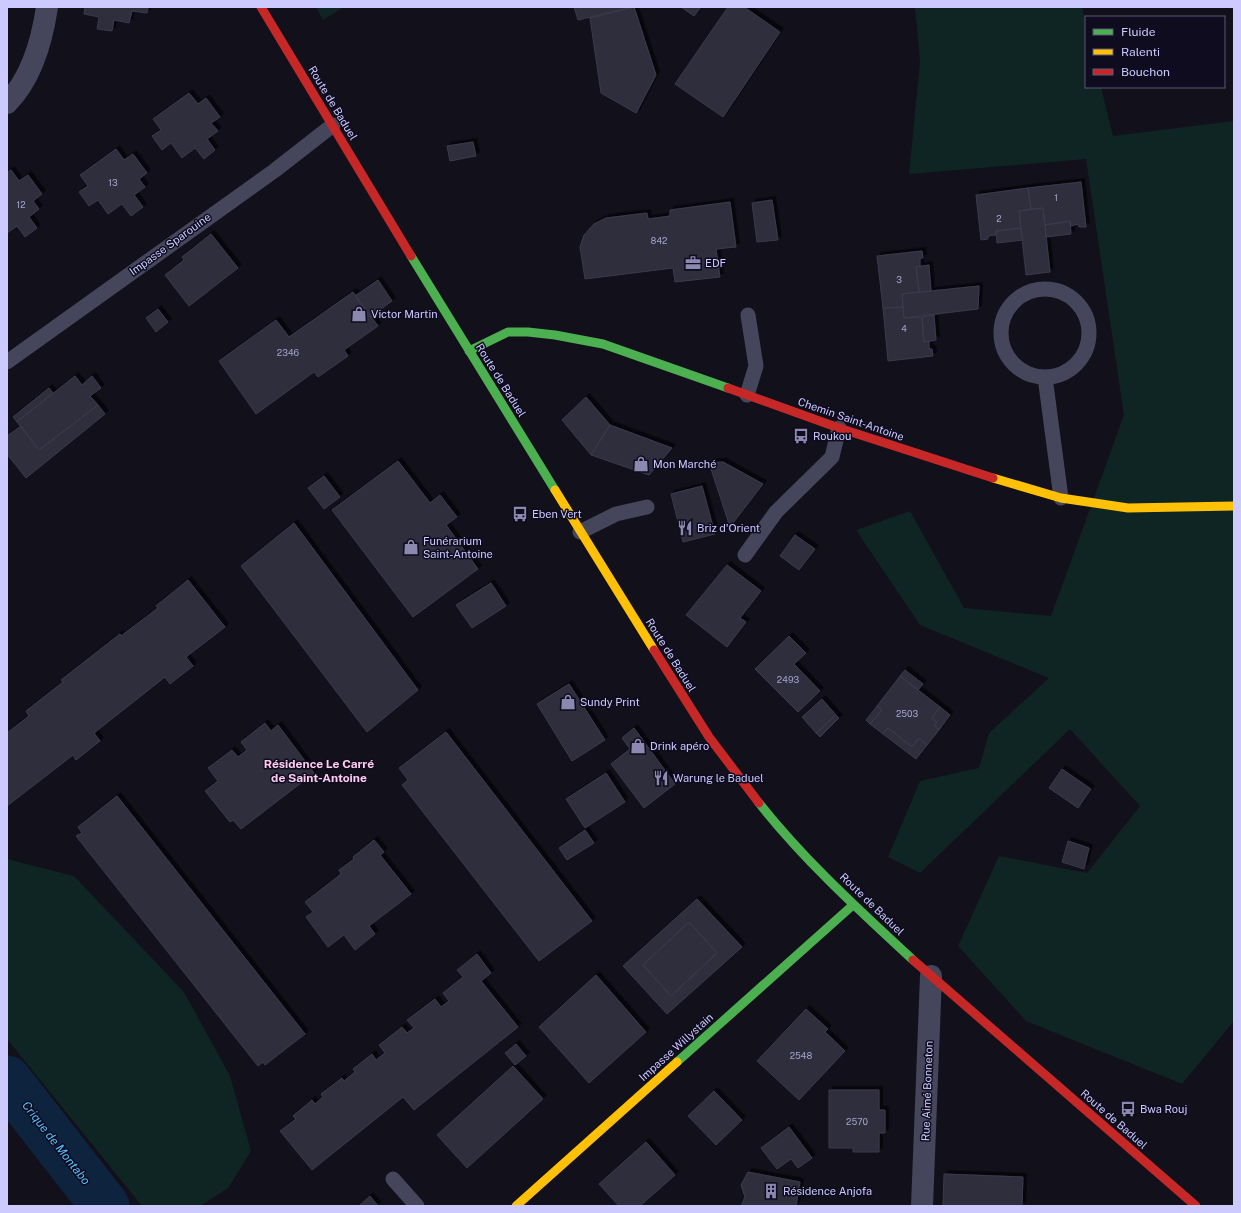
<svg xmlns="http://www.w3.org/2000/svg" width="1241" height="1213" viewBox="0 0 1241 1213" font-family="'Public Sans',sans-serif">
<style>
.green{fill:#0f2524}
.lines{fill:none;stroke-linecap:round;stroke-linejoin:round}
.river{stroke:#0d233e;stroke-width:49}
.building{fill:#2e2d3d;stroke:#3c3a4f;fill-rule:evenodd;filter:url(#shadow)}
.lane{stroke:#45465b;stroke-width:15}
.street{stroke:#45465b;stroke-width:22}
.fast{stroke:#4caf50;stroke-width:9}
.slow{stroke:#ffc107;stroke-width:9}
.jam{stroke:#c62828;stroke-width:9}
.labels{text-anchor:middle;stroke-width:3;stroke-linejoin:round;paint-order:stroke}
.number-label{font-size:9px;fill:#a4a3ce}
.street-label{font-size:11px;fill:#cccaff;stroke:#0e0c1e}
.poi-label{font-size:11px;fill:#cccaff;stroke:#0e0c1e;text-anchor:start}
.neighbourhood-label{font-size:12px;font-weight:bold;fill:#ffccf0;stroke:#0e0c1e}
.water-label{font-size:12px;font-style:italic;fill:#59befe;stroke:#0e0c1e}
</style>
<defs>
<filter id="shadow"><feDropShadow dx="3.5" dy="-3.5" stdDeviation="0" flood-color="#0009"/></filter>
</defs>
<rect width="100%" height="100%" fill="#12101a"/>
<path class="green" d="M316,7H344L323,20Z
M915,7H1082L1086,23V87H1101L1113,136L1234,121V1021L1182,1084L1026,1021L958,946L999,856L1087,873L1140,806L1070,729L920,873L888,857L920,781L979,768L989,733L1049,678L920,625L856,530L910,511L964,608L1051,616L1124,415L1086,159L909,174L920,62Z
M7,859L74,876L184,992L230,1076L251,1151L228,1188L200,1206H142L7,1039Z"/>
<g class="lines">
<path class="river" d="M7,1080L105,1206"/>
</g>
<path class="building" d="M85,7H148L147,13L132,11L129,23L114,20L112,31L97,29L99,17L84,14Z
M574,7H633L578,20Z
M634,7L656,75L636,113L601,93L590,18Z
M681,7H701L694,16Z
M728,7H744L780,32L723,117L675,84Z
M189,93L198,104L206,98L220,117L211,123L218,131L207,139L215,150L204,159L195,148L182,158L171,143L162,150L152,136L161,130L153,119Z
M473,142L476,156L450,161L447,146Z
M116,149L124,160L133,154L147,173L139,179L145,187L134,195L143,207L131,216L122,204L108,214L98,200L89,206L79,192L88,186L80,175Z
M11,170L19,181L28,175L42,194L33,201L39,209L29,217L37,228L25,237L17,226L7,233V173Z
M1081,182L1086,227H1079L1078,224L1071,226L1070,221L1045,225L1043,208L1031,209L1028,188Z
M1028,188L1031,209L1019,211L1021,228L996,231V235L988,236V239L981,240L976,195Z
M772,200L778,240L757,242L752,203Z
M730,202L736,247L716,249L720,277L675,282L673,268L585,279L580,247L584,235L594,224L606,218L647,213L648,219L670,216V210Z
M1043,208L1050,272L1026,275L1019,211Z
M1070,221L1071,234L1046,237L1045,225Z
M1021,228L1023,240L997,243L996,231Z
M211,234L238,268L189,306L165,275L184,260L182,257Z
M922,251L923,258H920V266L916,267L919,292L902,294L903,307L883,308L877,256Z
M929,265L931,291L919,292L916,267Z
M378,280L392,301L370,317L355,296Z
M979,286L978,309L904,318L902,294Z
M353,292L378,326L344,350L348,356L318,377L314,372L256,414L219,361L276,320L289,337Z
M903,307L904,318L922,317L924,342L929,341V349H932L933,356L888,361L883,308Z
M158,309L168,322L156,332L146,318Z
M934,315L936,340L924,342L922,317Z
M75,376L82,385L92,376L101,388L90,396L98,405L39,450L17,422Z
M49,388L53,393L17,422L13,417Z
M586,397L610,425L591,455L562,420Z
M98,405L105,414L26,478L7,454V436L21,426L39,450Z
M610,425L672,448L649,475L591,455Z
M398,461L430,503L440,495L457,517L446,525L478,569L413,617L332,510Z
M723,462L763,484L730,527L709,463Z
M324,476L340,497L324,509L308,488Z
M702,486L715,534L683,542L671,494Z
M294,523L418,690L367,732L241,566Z
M795,535L815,549L799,570L780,556Z
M727,565L761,591L740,618L746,622L727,647L686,615Z
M188,580L225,627L186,657L193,666L170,684L165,677L94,733L100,741L76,760L73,755L7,806V733L29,716L26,711L63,682L61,680L120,634L121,636L158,608L156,606Z
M491,583L506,606L472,628L456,605Z
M789,636L806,653L794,664L820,691L798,712L755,669Z
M905,670L923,684L918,690L900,676Z
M900,676L940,707L932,718L937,722L934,726L939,730L927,745L919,738L912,747L888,728L883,734L870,724L882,710L877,706Z
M569,684L605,740L572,761L537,704Z
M822,699L836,715L816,733L802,717Z
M877,706L882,710L870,724L866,720Z
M940,707L950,715L939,730L934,726L937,722L932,718Z
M836,715L839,718L820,737L816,733Z
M265,723L271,731L278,725L314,773L241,829L233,820L230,822L205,791L218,781L208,768L232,750L238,757L247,750L241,742Z
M634,728L675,784L644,808L611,764L630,749L622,738Z
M888,728L912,747L919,738L927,745L916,759L883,734Z
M446,732L592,921L539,961L402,785L408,780L399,768Z
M1062,769L1091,789L1078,808L1049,788Z
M606,773L625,802L585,828L566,799Z
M117,796L305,1034L265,1065L263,1062L258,1066L76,836L82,833L78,827Z
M585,830L594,843L567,860L559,848Z
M374,840L384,852L380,855L411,894L369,926L375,934L355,950L344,935L328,947L306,917L313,912L305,902L341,874L339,870L354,859L353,857Z
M1068,841L1089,848L1084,869L1062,862Z
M697,899L742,947L667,1014L623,966ZM689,922L717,953L671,996L643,965Z
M689,922L717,953L671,996L643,965Z
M477,954L491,973L481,981L518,1027L414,1110L403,1097L312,1170L280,1131L296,1119L293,1116L312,1100L315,1104L323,1097L321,1094L342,1078L344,1081L355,1072L353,1069L372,1054L376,1060L385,1053L379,1045L402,1027L407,1033L414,1028L407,1020L435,999L441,1007L449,1001L443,993L463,977L457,970Z
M596,975L646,1032L589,1083L539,1027Z
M806,1009L828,1029L825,1032L845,1051L799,1100L757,1061Z
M516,1044L526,1056L515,1065L505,1053Z
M513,1066L543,1099L467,1168L437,1135Z
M829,1090H879V1110H885V1133H879V1152H853V1148H829Z
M714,1091L742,1120L716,1145L688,1116Z
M789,1127L812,1158L798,1168L791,1159L777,1169L761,1148Z
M646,1142L675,1175L640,1206H619L599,1184Z
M748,1172L800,1182L796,1206H741L745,1197L741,1185Z
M944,1174L1023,1177L1022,1206H943Z
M370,1196L378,1206H359Z"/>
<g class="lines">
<path class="lane" d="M1001 333a44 44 0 1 1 88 0a44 44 0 1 1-88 0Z
M7,362L274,171L333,125
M1045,377L1061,498
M747,395L756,366L748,315
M580,532L616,514L647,507
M745,555L776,512L832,457L839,428
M393,1179L417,1206"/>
<path class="street" d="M7,103C32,78 42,41 47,7
M922,1206L931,976"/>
<path class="fast" d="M411,256L555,490
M469,351L508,332H528L555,335L603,344L728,388
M759,803C805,861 859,910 913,960
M677,1062L853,905"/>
<path class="slow" d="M993,478L1061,498L1128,508L1234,506
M555,490L654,650
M516,1206L677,1062"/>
<path class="jam" d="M261,7L411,256
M728,388L839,428L993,478
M654,650L709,737L759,803
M913,960L1196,1206"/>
</g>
<defs>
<symbol id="office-bare" viewBox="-9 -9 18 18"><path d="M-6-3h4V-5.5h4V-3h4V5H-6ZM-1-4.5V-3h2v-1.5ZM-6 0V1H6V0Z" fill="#8b89af" stroke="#0e0c1e" stroke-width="2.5" paint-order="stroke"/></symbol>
<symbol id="shop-bare" viewBox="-9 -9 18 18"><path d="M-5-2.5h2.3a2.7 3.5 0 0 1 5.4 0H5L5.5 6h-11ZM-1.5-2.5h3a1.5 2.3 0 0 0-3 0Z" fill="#8b89af" stroke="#0e0c1e" stroke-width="2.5" paint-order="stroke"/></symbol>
<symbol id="bus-bare" viewBox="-9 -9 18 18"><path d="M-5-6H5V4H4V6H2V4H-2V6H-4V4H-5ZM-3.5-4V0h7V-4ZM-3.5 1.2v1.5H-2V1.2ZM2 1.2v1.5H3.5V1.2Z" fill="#8b89af" stroke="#0e0c1e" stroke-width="2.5" paint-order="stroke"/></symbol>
<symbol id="restaurant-bare" viewBox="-9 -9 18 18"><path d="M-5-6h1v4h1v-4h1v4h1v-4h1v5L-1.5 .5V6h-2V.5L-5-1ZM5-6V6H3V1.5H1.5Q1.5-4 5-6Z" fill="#8b89af" stroke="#0e0c1e" stroke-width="2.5" paint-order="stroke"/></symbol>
<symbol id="building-bare" viewBox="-9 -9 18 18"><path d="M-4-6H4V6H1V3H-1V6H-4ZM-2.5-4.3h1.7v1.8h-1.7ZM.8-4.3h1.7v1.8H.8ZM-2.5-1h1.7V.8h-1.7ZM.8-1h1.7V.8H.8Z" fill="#8b89af" stroke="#0e0c1e" stroke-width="2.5" paint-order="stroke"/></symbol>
</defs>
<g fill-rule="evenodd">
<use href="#office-bare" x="682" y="252" width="22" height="22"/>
<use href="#shop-bare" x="348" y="303" width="22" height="22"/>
<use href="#bus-bare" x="790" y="425" width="22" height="22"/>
<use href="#shop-bare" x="630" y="453" width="22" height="22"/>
<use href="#bus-bare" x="509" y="503" width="22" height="22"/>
<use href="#restaurant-bare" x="674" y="517" width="22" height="22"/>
<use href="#shop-bare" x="400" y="536" width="22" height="22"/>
<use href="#shop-bare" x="557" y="691" width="22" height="22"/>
<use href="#shop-bare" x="627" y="735" width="22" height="22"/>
<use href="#restaurant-bare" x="650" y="767" width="22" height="22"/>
<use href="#bus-bare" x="1117" y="1098" width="22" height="22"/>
<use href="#building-bare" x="760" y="1180" width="22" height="22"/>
</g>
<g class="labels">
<g class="number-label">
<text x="113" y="186">13</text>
<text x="1056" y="201">1</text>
<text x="21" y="208">12</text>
<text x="999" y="222">2</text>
<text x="659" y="244">842</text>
<text x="899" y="283">3</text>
<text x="904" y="332">4</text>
<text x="288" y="356">2346</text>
<text x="788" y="683">2493</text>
<text x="907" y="717">2503</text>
<text x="801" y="1059">2548</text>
<text x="857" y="1125">2570</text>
</g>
<g class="street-label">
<text transform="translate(333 103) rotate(59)" y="4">Route de Baduel</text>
<text transform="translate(170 244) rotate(-36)" y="4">Impasse Sparouine</text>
<text transform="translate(501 380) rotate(58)" y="4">Route de Baduel</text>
<text transform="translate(851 419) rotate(19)" y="4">Chemin Saint-Antoine</text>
<text transform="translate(671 655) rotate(58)" y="4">Route de Baduel</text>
<text transform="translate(872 904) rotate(44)" y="4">Route de Baduel</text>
<text transform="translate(676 1047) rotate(-42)" y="4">Impasse Willystain</text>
<text transform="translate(927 1091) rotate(-88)" y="4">Rue Aimé Bonneton</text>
<text transform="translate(1114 1119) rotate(41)" y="4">Route de Baduel</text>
</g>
<g class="poi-label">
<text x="705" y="267">EDF</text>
<text x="371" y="318">Victor Martin</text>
<text x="813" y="440">Roukou</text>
<text x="653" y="468">Mon Marché</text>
<text x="532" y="518">Eben Vert</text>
<text x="697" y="532">Briz d'Orient</text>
<text x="423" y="545">Funérarium<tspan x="423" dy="13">Saint-Antoine</tspan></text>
<text x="580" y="706">Sundy Print</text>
<text x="650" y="750">Drink apéro</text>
<text x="673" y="782">Warung le Baduel</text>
<text x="1140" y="1113">Bwa Rouj</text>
<text x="783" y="1195">Résidence Anjofa</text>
</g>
<g class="neighbourhood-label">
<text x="319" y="768">Résidence Le Carré<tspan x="319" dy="14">de Saint-Antoine</tspan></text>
</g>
<g class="water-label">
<text transform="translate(56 1143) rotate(52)" y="4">Crique de Montabo</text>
</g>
</g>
<rect width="1241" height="1213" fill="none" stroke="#cccaff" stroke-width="16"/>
<rect x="1085" y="16" width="140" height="72" fill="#0e0c1e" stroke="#5a5878"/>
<rect x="1093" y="29" width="20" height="6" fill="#4caf50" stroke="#5a5878"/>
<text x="1121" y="36" font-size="12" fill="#cccaff">Fluide</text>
<rect x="1093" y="49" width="20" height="6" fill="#ffc107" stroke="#5a5878"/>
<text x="1121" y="56" font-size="12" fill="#cccaff">Ralenti</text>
<rect x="1093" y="69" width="20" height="6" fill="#c62828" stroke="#5a5878"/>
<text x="1121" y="76" font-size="12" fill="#cccaff">Bouchon</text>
</svg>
